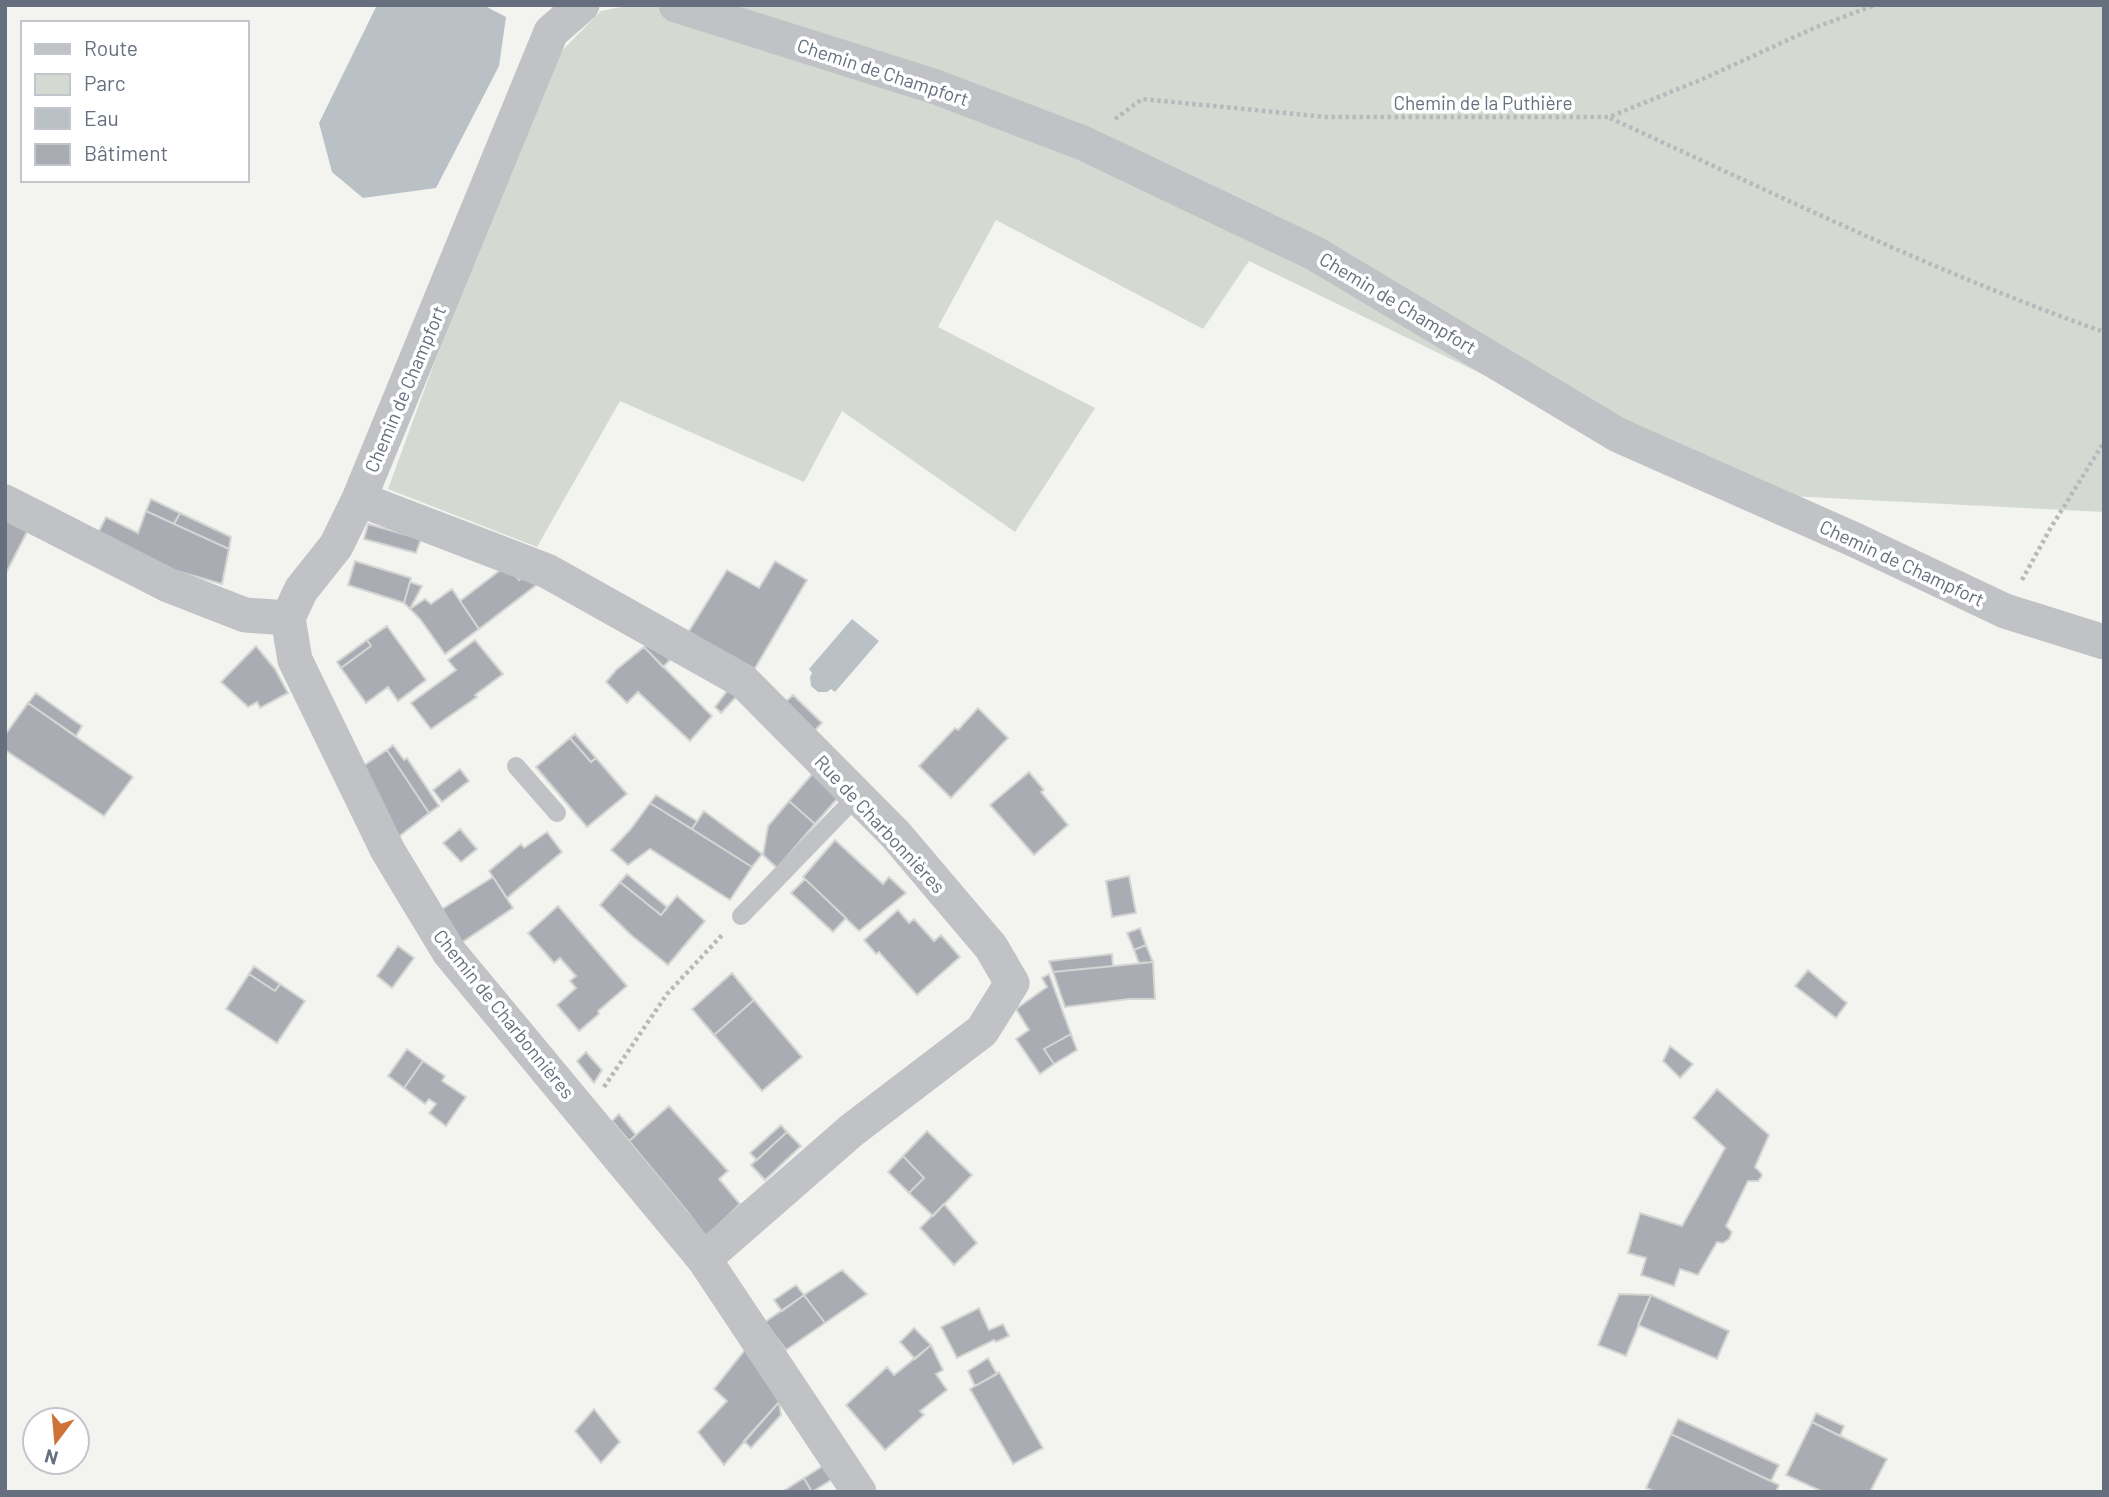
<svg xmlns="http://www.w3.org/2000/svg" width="2109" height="1497" viewBox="0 0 2109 1497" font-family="Barlow,sans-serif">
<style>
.green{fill:#d4dad2}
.water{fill:#b9c1c6}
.building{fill:#a9adb3;stroke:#d5d5d3;stroke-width:2}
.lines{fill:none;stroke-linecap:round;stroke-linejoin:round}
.path{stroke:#b7b9bc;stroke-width:4.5;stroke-dasharray:3.5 3.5;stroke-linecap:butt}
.lane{stroke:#c0c2c5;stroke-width:18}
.street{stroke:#c0c2c5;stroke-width:35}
.labels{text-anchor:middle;stroke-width:7;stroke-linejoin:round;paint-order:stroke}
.street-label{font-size:19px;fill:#666f7e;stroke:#fff}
</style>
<rect width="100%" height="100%" fill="#f3f4f0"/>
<path class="green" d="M631,5H656L829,59L720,5H2104V512L1727,493L1249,261L1203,329L996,220L938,327L1095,408L1015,532L842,411L804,482L620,401L537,547L388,489L541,72L601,11Z"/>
<path class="water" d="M377,5H483L506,17L499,66L436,188L363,198L332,172L319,123Z
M852,619L879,641L835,692L831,689L827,692H818L811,686L810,677L812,673L809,669Z"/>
<path class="building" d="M151,499L180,513L174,524L146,511Z
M146,511L229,549L222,584L166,568L98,533L106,517L138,533Z
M180,513L231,537L229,549L174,524Z
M5,519L28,530L5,575Z
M368,524L421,539L416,553L364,539Z
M355,561L411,578L404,603L348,585Z
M775,561L807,580L751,675L686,636L727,570L759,588Z
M507,565L519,580L530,571L539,583L479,629L460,601Z
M410,582L422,586L410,609L404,603Z
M452,589L479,629L445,654L420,619L410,609L425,599L431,604Z
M387,626L426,680L398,701L388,687L366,703L341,668L371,646L367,640Z
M367,640L371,646L341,668L337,662Z
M475,640L503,674L475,695L477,697L431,729L411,703L456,670L448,660Z
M651,641L670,660L663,667L644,647Z
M256,646L275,669L288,693L260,708L257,702L248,707L221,682Z
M644,647L712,716L690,741L638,692L627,703L606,682L616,670Z
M728,690L737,696L721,713L715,707Z
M36,693L82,726L76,736L28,703Z
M793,695L822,723L813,732L784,703Z
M28,703L133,777L104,816L5,750V735Z
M978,708L1008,738L951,798L919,766L955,728L958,730Z
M575,734L596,758L591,762L570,738Z
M570,738L591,762L596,758L627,794L587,827L536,767Z
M393,745L404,760L407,758L439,806L429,813L387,750Z
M387,750L429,813L397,838L360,768Z
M460,769L469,781L442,802L433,790Z
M814,772L837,799L815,824L789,801Z
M1029,772L1044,790L1041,792L1068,825L1034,855L990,805Z
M656,795L697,821L692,829L650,803Z
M789,801L815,824L777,868L763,855L768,826Z
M650,803L752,867L730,900L650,849L628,865L611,850L630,830Z
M704,811L762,854L752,867L692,829Z
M460,829L477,849L461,862L443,843Z
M547,832L562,852L507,898L489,871L521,844L524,848Z
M835,840L883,884L889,877L906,893L859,931L803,877Z
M627,874L667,907L661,915L620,882Z
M1129,876L1136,913L1112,917L1106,881Z
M493,877L513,908L461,943L439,911Z
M805,879L846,918L833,932L791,893Z
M620,882L661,915L677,896L705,921L668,965L631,935L600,905Z
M558,906L627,986L598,1011L599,1014L579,1031L557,1005L576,988L570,981L576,976L560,958L554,963L528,933Z
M898,910L909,923L914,919L934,941L941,935L960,957L917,995L879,952L876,954L864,940Z
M1140,928L1146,945L1134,950L1127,933Z
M1146,945L1153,962L1139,963L1134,950Z
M398,946L414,958L392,988L377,976Z
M1112,954L1113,966L1053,972L1049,961Z
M1153,962L1155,999H1129L1065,1007L1053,972Z
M254,966L280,984L275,991L249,974Z
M1808,970L1847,1003L1836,1018L1795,986Z
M732,973L754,1000L714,1035L692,1009Z
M249,974L275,991L280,984L305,1001L277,1043L226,1009Z
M1049,974L1071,1034L1044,1049L1054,1064L1040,1074L1016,1039L1029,1030L1016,1009L1047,987L1042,978Z
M754,1000L802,1057L762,1091L714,1035Z
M1071,1034L1077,1050L1054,1064L1044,1049Z
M1670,1046L1693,1064L1680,1078L1663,1061Z
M407,1049L423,1061L404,1088L388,1076Z
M586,1052L602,1070L594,1083L577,1061Z
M423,1061L445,1076L442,1081L466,1097L446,1126L429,1113L436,1104L429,1099L425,1104L404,1088Z
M1717,1089L1769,1135L1755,1167L1761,1173L1762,1176L1758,1181H1748L1726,1226L1732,1232L1729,1239L1723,1243L1717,1242L1698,1275L1680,1269L1674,1286L1641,1275L1646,1258L1628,1253L1640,1213L1682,1226L1725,1148L1693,1118Z
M669,1106L728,1171L719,1179L740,1204L706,1237L687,1211L629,1141Z
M619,1114L636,1135L629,1141L612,1121Z
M781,1125L787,1132L757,1160L750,1153Z
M927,1131L972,1175L933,1216L909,1193L924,1178L903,1156Z
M787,1132L801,1146L765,1180L751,1165Z
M903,1156L924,1178L909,1193L888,1172Z
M944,1204L977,1243L954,1265L920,1228Z
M842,1270L867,1294L825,1323L804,1295Z
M796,1285L804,1295L782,1311L774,1300Z
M1619,1294L1651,1295L1626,1356L1598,1345Z
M804,1295L825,1323L786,1350L765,1322Z
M1651,1295L1729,1331L1717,1359L1638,1325Z
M979,1308L989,1330L1003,1324L1009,1336L996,1342L994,1340L957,1358L941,1327Z
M914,1328L931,1345L915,1359L900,1342Z
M931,1345L943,1370L936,1374L947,1390L920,1411L924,1415L885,1450L846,1405L887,1367L894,1375Z
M745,1350L781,1400L724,1465L698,1432L727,1401L714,1389Z
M988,1358L997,1374L975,1386L968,1371Z
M999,1372L1043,1448L1013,1464L970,1389Z
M779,1402L781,1415L751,1448L744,1441Z
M594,1409L620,1442L601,1463L575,1431Z
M1816,1413L1844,1426L1840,1436L1812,1422Z
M1678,1419L1779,1465L1771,1481L1671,1434Z
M1812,1422L1887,1459L1870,1492H1823L1786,1475Z
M1671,1434L1779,1485L1776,1492H1655L1646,1488Z
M826,1464L834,1478L812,1492L804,1478Z
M804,1478L812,1492H782Z"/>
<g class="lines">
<path class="path" d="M1610,118C1773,193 1934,272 2104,332
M1115,119L1142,99L1326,117H1609L1705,78L1814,28L1875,5
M2022,580L2050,529L2104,442
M604,1087L667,994L723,934"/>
<path class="lane" d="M516,766L557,813
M741,916L857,796"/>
<path class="street" d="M676,5L936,87L1083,143L1314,253L1618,435L1855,540L2005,611L2104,642
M359,499L547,571L743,681L896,835L991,947L1012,983L982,1031L852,1130L704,1259
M5,502L168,585L245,615L288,618
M288,618L295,660L388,851L449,952L704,1259L859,1492
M288,618L301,590L336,546L359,499L551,32L582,5"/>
</g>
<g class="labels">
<g class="street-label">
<text transform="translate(883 72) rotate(18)" y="7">Chemin de Champfort</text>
<text x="1483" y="110">Chemin de la Puthière</text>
<text transform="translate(1398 303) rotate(31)" y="7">Chemin de Champfort</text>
<text transform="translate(405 389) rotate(-67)" y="7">Chemin de Champfort</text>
<text transform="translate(1902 563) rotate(25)" y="7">Chemin de Champfort</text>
<text transform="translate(880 824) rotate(47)" y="7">Rue de Charbonnières</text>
<text transform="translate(504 1014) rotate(51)" y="7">Chemin de Charbonnières</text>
</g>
</g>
<rect width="2109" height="1497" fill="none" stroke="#666f7e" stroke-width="14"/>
<rect x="21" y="21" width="228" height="161" fill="#ffffff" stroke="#c2c5cb" stroke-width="2"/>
<rect x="35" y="44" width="35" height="10" fill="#c0c2c5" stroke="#c2c5cb" stroke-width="2"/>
<text x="84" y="56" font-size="21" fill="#666f7e">Route</text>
<rect x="35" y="74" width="35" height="21" fill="#d4dad2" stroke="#c2c5cb" stroke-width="2"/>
<text x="84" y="91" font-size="21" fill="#666f7e">Parc</text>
<rect x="35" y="108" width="35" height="21" fill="#b9c1c6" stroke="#c2c5cb" stroke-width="2"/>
<text x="84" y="126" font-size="21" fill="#666f7e">Eau</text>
<rect x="35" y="144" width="35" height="21" fill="#a9adb3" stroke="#c2c5cb" stroke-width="2"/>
<text x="84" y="161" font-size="21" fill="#666f7e">Bâtiment</text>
<g transform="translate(56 1441) rotate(196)"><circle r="33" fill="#ffffff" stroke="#c2c5cb" stroke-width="2"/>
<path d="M0-5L12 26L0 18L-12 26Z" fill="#cd7337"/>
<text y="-10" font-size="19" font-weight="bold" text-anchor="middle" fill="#666f7e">N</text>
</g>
</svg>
